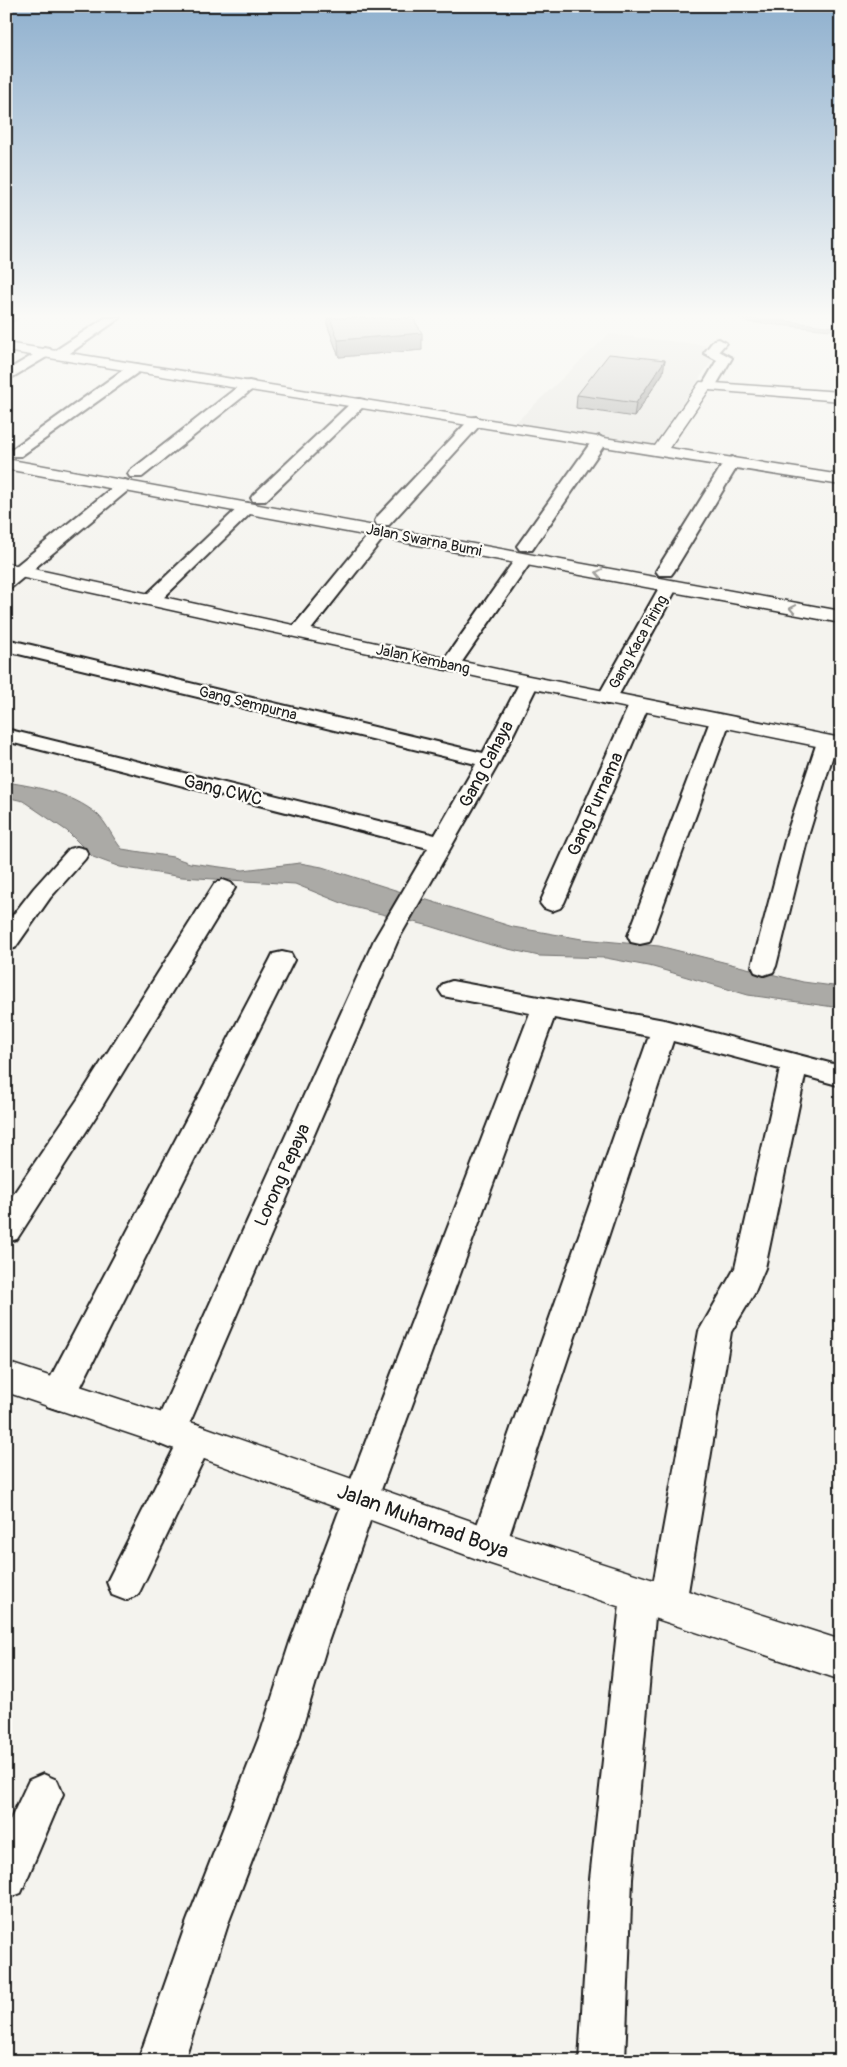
<svg xmlns="http://www.w3.org/2000/svg" width="847" height="2067" viewBox="0 0 847 2067" font-family="Pangolin,sans-serif">
<style>
.built{fill:#e4e3de}
.water{fill:#abaaa6;stroke:#72716f}
.lines{fill:none;stroke-linecap:round;stroke-linejoin:round}
.minor-casing{stroke:#1c1c1c;stroke-width:4}
.tertiary-casing{stroke:#1c1c1c;stroke-width:3}
.trunk-casing{stroke:#1c1c1c;stroke-width:3}
.minor{fill:#fdfcf7;fill-rule:evenodd}
.tertiary{fill:#fdfcf7;fill-rule:evenodd}
.trunk{fill:#fdfcf7;fill-rule:evenodd}
.wall{fill:#a3a3a0;stroke:#1c1c1c}
.shaded-wall{fill:#858482;stroke:#1c1c1c}
.building{fill:#bebdba;stroke:#1c1c1c}
.oneway{stroke:#989794}
.labels{text-anchor:middle;stroke-width:4.5;stroke-linejoin:round;paint-order:stroke}
.far-street-label{font-size:15px;fill:#1c1c1c;stroke:#fdfcf7}
.street-label{font-size:18px;fill:#1c1c1c;stroke:#fdfcf7}
.near-street-label{font-size:21px;fill:#1c1c1c;stroke:#fdfcf7}
</style>
<rect width="100%" height="100%" fill="#f4f3ee"/>
<filter id="ink" filterUnits="userSpaceOnUse"><feTurbulence type="fractalNoise" baseFrequency=".02" numOctaves="2"/><feDisplacementMap in="SourceGraphic" scale="10" xChannelSelector="R" yChannelSelector="G"/><feConvolveMatrix kernelMatrix="1 2 1 2 8 2 1 2 1" color-interpolation-filters="sRGB"/></filter>
<g filter="url(#ink)">
<path class="built" d="M609,334L721,347L654,445L514,424Z"/>
<path class="water" d="M739,318L779,320L841,328V331L747,322Z
M6,782C38,787 71,793 97,814C107,823 113,839 122,849L173,857L190,863L243,870L300,863L322,867L513,927L582,939L659,946L803,982L841,987V1008L748,995L653,967L606,958L539,956L491,945L430,926L349,906L295,884L182,877L120,867L93,857L67,831L23,801L6,797Z"/>
<g class="lines">
<defs>
<path id="minor" d="M105,318H120L63,358H53L51,355L53,352Z
M719,339L726,343L719,351L732,358L715,387L710,388L703,384L717,360L704,353L714,340Z
M45,348L50,349L52,352L50,355L6,381V371Z
M135,364L140,365L142,368L140,371L21,456H11L8,453L11,450L130,365Z
M249,381L254,382L256,385L254,388L142,477H130L128,474L130,471L244,382Z
M359,399L364,400L366,403L364,406L265,501H253L251,498L253,495L354,400Z
M476,417L483,421L481,424L389,525H377L375,521L377,517L471,418Z
M599,436L607,441L532,550H520L517,546L520,542L594,438Z
M732,457L740,462L674,571L671,575H659L656,571L724,462Z
M125,480L131,482L133,485L131,488L12,587L6,588V574L119,482Z
M247,503L253,505L255,508L253,511L158,603H146L143,599L146,595L241,505Z
M380,527L386,528L388,532L306,636H292L290,632L292,628L374,528Z
M524,554L530,555L533,559L457,669H443L440,665L443,661L518,555Z
M669,581L675,582L678,586L617,698L614,702L607,704L600,702L597,698L660,586L663,582Z
M6,639L483,753L522,678H536L539,682L500,761L398,940L188,1427L196,1424L208,1429L213,1440L138,1595L125,1600L112,1595L107,1582L176,1445L169,1448L157,1443L152,1432L374,940L428,848L6,741V729L435,835L476,764L6,651Z
M639,699L646,701L649,705L564,903L560,908L552,911L544,908L540,903L629,705L632,701Z
M720,715L727,717L730,721L652,936L649,942L640,944L631,942L628,936L710,721L713,717Z
M827,736L834,738L837,742L809,833L776,966L773,972L764,975L755,972L752,966L787,833L817,742L820,738Z
M77,847L85,849L88,854L85,859L50,898L15,948L6,950V924L34,888L69,849Z
M223,880L231,883L235,888L98,1113L17,1239L6,1242V1205L78,1099L215,883Z
M282,952L291,954L294,960L71,1406L59,1410L47,1406L42,1395L47,1384L270,960L273,954Z
M452,981L664,1020L841,1066V1086L805,1076L765,1268L754,1294L731,1332L686,1604L681,1617L668,1622L655,1617L632,1879L625,2061H579L590,1879L621,1595L626,1582L639,1577L653,1585L699,1331L735,1268L780,1069L673,1041L506,1545L501,1557L488,1563L475,1557L470,1545L649,1036L554,1018L378,1498L328,1642L300,1735L229,1921L184,2061H138L187,1921L260,1735L290,1642L344,1498L530,1013L443,996L439,990L443,984Z
M43,1774L57,1780L63,1794L21,1893L6,1899V1829L29,1780Z"/>
<path id="tertiary" d="M6,343L655,446L700,382L841,392V401L709,390L669,448L841,475V485L6,351Z
M6,459L841,611V623L6,469Z
M6,563L529,676L841,738V751L529,688L6,574Z"/>
<path id="trunk" d="M6,1362L196,1424L488,1527L841,1640V1680L488,1563L196,1456L6,1392Z"/>
</defs>
<use href="#minor" class="minor-casing"/>
<use href="#tertiary" class="tertiary-casing"/>
<use href="#trunk" class="trunk-casing"/>
<use href="#minor" class="minor"/>
<use href="#tertiary" class="tertiary"/>
<use href="#trunk" class="trunk"/>
</g>
<path class="wall" d="M327,318H413L422,350L339,357L327,324Z
M663,373L634,417L576,408L577,395Z"/>
<path class="shaded-wall" d="M6,318H20L6,326Z
M422,333V350L339,357L338,340Z
M665,360L663,373L634,417L636,403Z"/>
<path class="building" d="M330,318H413L422,333L338,340Z
M609,354L665,360L636,403L577,395Z"/>
<defs><path id="oneway-chevron" d="M-2-3.5L2.5 0L-2 3.5" fill="none" stroke-width="1.6" stroke-linecap="round" stroke-linejoin="round" transform="scale(1.25)"/></defs>
<g class="oneway">
<use href="#oneway-chevron" transform="translate(599 573) rotate(-169)"/>
<use href="#oneway-chevron" transform="translate(793 609) rotate(-170)"/>
</g>
</g>
<linearGradient id="sky" x2="0" y2="1"><stop stop-color="#8fb0ce"/><stop offset="0.52" stop-color="#fafaf7"/><stop offset="1" stop-color="#fafaf7" stop-opacity="0"/></linearGradient>
<rect width="847" height="608" fill="url(#sky)"/>
<g class="labels">
<g class="far-street-label">
<text transform="translate(424 540) rotate(11)" y="5">Jalan Swarna Bumi</text>
<text transform="translate(638 642) rotate(-61)" y="5">Gang Kaca Piring</text>
<text transform="translate(423 659) rotate(12)" y="5">Jalan Kembang</text>
<text transform="translate(248 703) rotate(14)" y="5">Gang Sempurna</text>
</g>
<g class="street-label">
<text transform="translate(486 764) rotate(-62)" y="6">Gang Cahaya</text>
<text transform="translate(223 790) rotate(14)" y="6">Gang CWC</text>
<text transform="translate(595 804) rotate(-66)" y="6">Gang Purnama</text>
<text transform="translate(282 1175) rotate(-66)" y="6">Lorong Pepaya</text>
</g>
<g class="near-street-label">
<text transform="translate(423 1521) rotate(20)" y="7">Jalan Muhamad Boya</text>
</g>
</g>
<rect width="847" height="2067" fill="none" stroke="#fdfcf7" stroke-width="25"/>
<rect x="12" y="12" width="822" height="2042" fill="none" stroke="#1c1c1c" stroke-width="2" filter="url(#ink)"/>
</svg>
